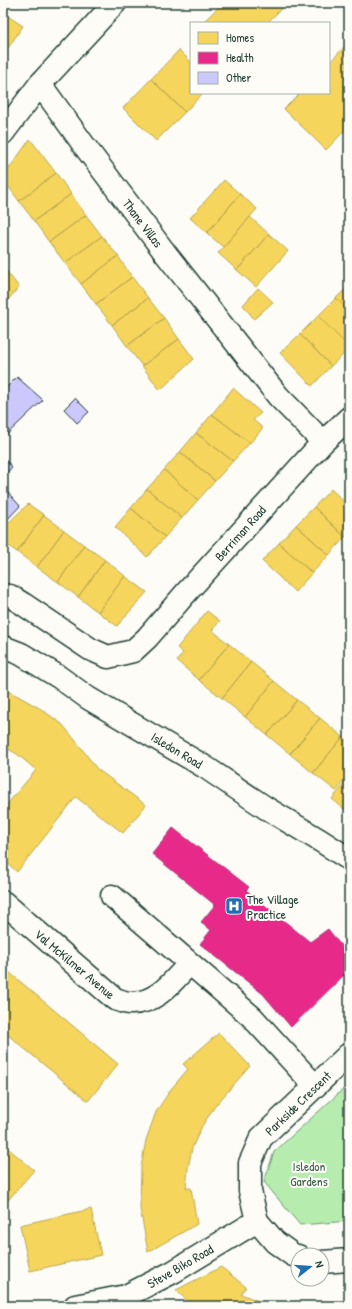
<svg xmlns="http://www.w3.org/2000/svg" width="352" height="1309" viewBox="0 0 352 1309" font-family="'Patrick Hand',sans-serif">
<style>
.green{fill:#b6edaf;stroke:#6a9572}
.homes{fill:#f6d55c;stroke:#b6a750}
.health{fill:#e7298a;stroke:#ab2f70}
.building{fill:#cdc8fb;stroke:#1f3d34}
.lines{fill:none;stroke-linecap:round;stroke-linejoin:round}
.minor-casing{stroke:#1f3d34;stroke-width:25}
.highway-casing{stroke:#1f3d34;stroke-width:25}
.minor{stroke:#fdfcf7;stroke-width:22}
.highway{stroke:#fdfcf7;stroke-width:22}
.labels{text-anchor:middle;stroke-width:4;stroke-linejoin:round;paint-order:stroke}
.street-label{font-size:13px;fill:#1f3d34;stroke:#fdfcf7}
.poi-label{font-size:13px;fill:#1f3d34;stroke:#fdfcf7;text-anchor:start}
.park-label{font-size:13px;fill:#3d604d;stroke:#fdfcf7}
</style>
<rect width="100%" height="100%" fill="#fdfcf7"/>
<filter id="ink" filterUnits="userSpaceOnUse"><feTurbulence type="fractalNoise" baseFrequency=".025" numOctaves="2"/><feDisplacementMap in="SourceGraphic" scale="8" xChannelSelector="R" yChannelSelector="G"/><feConvolveMatrix kernelMatrix="1 2 1 2 8 2 1 2 1" color-interpolation-filters="sRGB"/></filter>
<g filter="url(#ink)">
<path class="green" d="M349,1084V1221L300,1225L264,1182L274,1152Z"/>
<path class="homes" d="M223,3H287L267,23H202Z
M3,13L23,26L8,48L3,45Z
M349,42V126L326,150L284,109L300,93H329V63Z
M179,50L191,62V93H203L185,112L151,79Z
M151,79L185,112L156,141L123,108Z
M30,139L56,173L19,201L3,179V177Z
M56,173L71,194L34,221L19,201Z
M224,180L240,194L207,233L190,218Z
M71,194L86,215L49,242L34,221Z
M240,194L257,209L223,247L207,233Z
M86,215L102,236L65,263L49,242Z
M250,217L269,234L237,270L218,253Z
M269,234L288,251L256,287L237,270Z
M102,236L118,256L81,284L65,263Z
M118,256L132,277L96,304L81,284Z
M3,267L19,287L7,301L3,297Z
M132,277L148,298L112,325L96,304Z
M349,286V311L336,298Z
M258,288L273,302L254,319L243,305Z
M148,298L164,318L127,346L112,325Z
M336,298L349,311V347L318,316Z
M318,316L349,347V349L331,366L300,334Z
M164,318L179,339L142,366L127,346Z
M300,334L331,366L312,386L280,353Z
M179,339L194,359L160,390L142,366Z
M233,388L261,413L253,420L263,428L250,443L212,414Z
M212,414L250,443L233,461L196,433Z
M196,433L233,461L215,481L180,452Z
M180,452L215,481L198,500L164,470Z
M164,470L198,500L182,518L147,489Z
M147,489L182,518L165,537L131,508Z
M331,489L349,506V533L345,537L314,507Z
M28,504L44,515L17,552L3,542V528Z
M314,507L345,537L329,555L296,525Z
M131,508L165,537L147,557L115,527Z
M44,515L64,530L37,567L17,552Z
M296,525L329,555L312,573L279,543Z
M64,530L84,545L58,582L37,567Z
M279,543L312,573L295,592L262,561Z
M84,545L105,560L78,597L58,582Z
M105,560L125,576L98,612L78,597Z
M125,576L147,592L117,626L98,612Z
M207,611L220,621L212,630L229,644L199,680L177,661L183,653L177,648Z
M229,644L251,662L222,698L199,680Z
M251,662L274,681L245,717L222,698Z
M274,681L297,700L267,735L245,717Z
M3,689L18,696L41,709L62,724L79,745L97,769L146,805L123,833L76,797L17,872L3,859V809L36,770L17,754L3,746Z
M297,700L320,718L290,754L267,735Z
M320,718L343,737L313,773L290,754Z
M343,737L349,742V775L336,791L313,773Z
M349,778V813L332,799Z
M3,967L118,1064L88,1101L3,1031Z
M219,1033L250,1066L215,1106L202,1126L192,1148L188,1168L186,1188H191L197,1224L148,1252L140,1208L141,1167L146,1140L156,1112L171,1089L188,1069L183,1064Z
M3,1144L34,1170L3,1206Z
M91,1209L101,1255L30,1271L20,1225Z
M221,1267L246,1287L241,1294L271,1306H192L176,1290Z"/>
<path class="health" d="M173,828L249,887L246,890L310,942L328,929L349,956V970L291,1027L263,994L200,944L211,930L201,922L215,905L152,854Z"/>
<path class="building" d="M17,377L43,400L3,438V391Z
M75,398L89,412L77,423L64,409Z
M3,457L12,467L3,477L4,488L20,506L3,524Z"/>
<g class="lines">
<defs>
<path id="minor" d="M40,84L86,148L166,254L278,396L323,442
M3,133L40,84L115,3
M3,595L10,596L23,604L90,649L108,657L133,651L147,638L185,594L323,442L349,418
M112,896L252,1017L315,1086
M3,902L115,999C119,1000 125,1003 130,1003C157,1004 173,981 189,964
M298,1256L293,1255L275,1242L257,1221L250,1191V1163L261,1138L349,1054
M322,1262L349,1260
M75,1306L126,1296L173,1272L257,1221"/>
<path id="highway" d="M3,647L21,654L59,677L88,698L205,767L266,808L321,841L349,859"/>
</defs>
<use href="#minor" class="minor-casing"/>
<use href="#highway" class="highway-casing"/>
<use href="#minor" class="minor"/>
<use href="#highway" class="highway"/>
</g>
</g>
<defs>
<symbol id="hospital-square" viewBox="-11 -11 22 22"><rect x="-9" y="-9" width="18" height="18" rx="4" fill="#1f6fb2" stroke="#fdfcf7"/><path d="M-5-5h3v3.5h4V-5h3V5h-3V1.5h-4V5h-3Z" fill="#fff"/></symbol>
</defs>
<g fill-rule="evenodd">
<use href="#hospital-square" x="224" y="896" width="20" height="20"/>
</g>
<g class="labels">
<g class="street-label">
<text transform="translate(143 223) rotate(53)" y="5">Thane Villas</text>
<text transform="translate(240 533) rotate(-48)" y="5">Berriman Road</text>
<text transform="translate(177 750) rotate(31)" y="5">Isledon Road</text>
<text transform="translate(75 964) rotate(40)" y="5">Val McKilmer Avenue</text>
<text transform="translate(298 1103) rotate(-44)" y="5">Parkside Crescent</text>
<text transform="translate(180 1266) rotate(-30)" y="5">Steve Biko Road</text>
</g>
<g class="poi-label">
<text x="247" y="904">The Village<tspan x="247" dy="15">Practice</tspan></text>
</g>
<g class="park-label">
<text x="309" y="1171">Isledon<tspan x="309" dy="15">Gardens</tspan></text>
</g>
</g>
<rect width="352" height="1309" fill="none" stroke="#fdfcf7" stroke-width="16"/>
<rect x="8" y="8" width="336" height="1293" fill="none" stroke="#1f3d34" stroke-width="1.5" filter="url(#ink)"/>
<rect x="190" y="22" width="140" height="72" fill="#fdfcf7" stroke="#a4b0a9"/>
<rect x="198" y="32" width="20" height="12" fill="#f6d55c" stroke="#a4b0a9"/>
<text x="226" y="42" font-size="12" fill="#1f3d34">Homes</text>
<rect x="198" y="52" width="20" height="12" fill="#e7298a" stroke="#a4b0a9"/>
<text x="226" y="62" font-size="12" fill="#1f3d34">Health</text>
<rect x="198" y="72" width="20" height="12" fill="#cdc8fb" stroke="#a4b0a9"/>
<text x="226" y="82" font-size="12" fill="#1f3d34">Other</text>
<g transform="translate(310 1267) rotate(73)"><circle r="19" fill="#fdfcf7" stroke="#a4b0a9"/>
<path d="M0-3L7 15L0 10L-7 15Z" fill="#1f6fb2"/>
<text y="-6" font-size="11" font-weight="bold" text-anchor="middle" fill="#1f3d34">N</text>
</g>
</svg>
